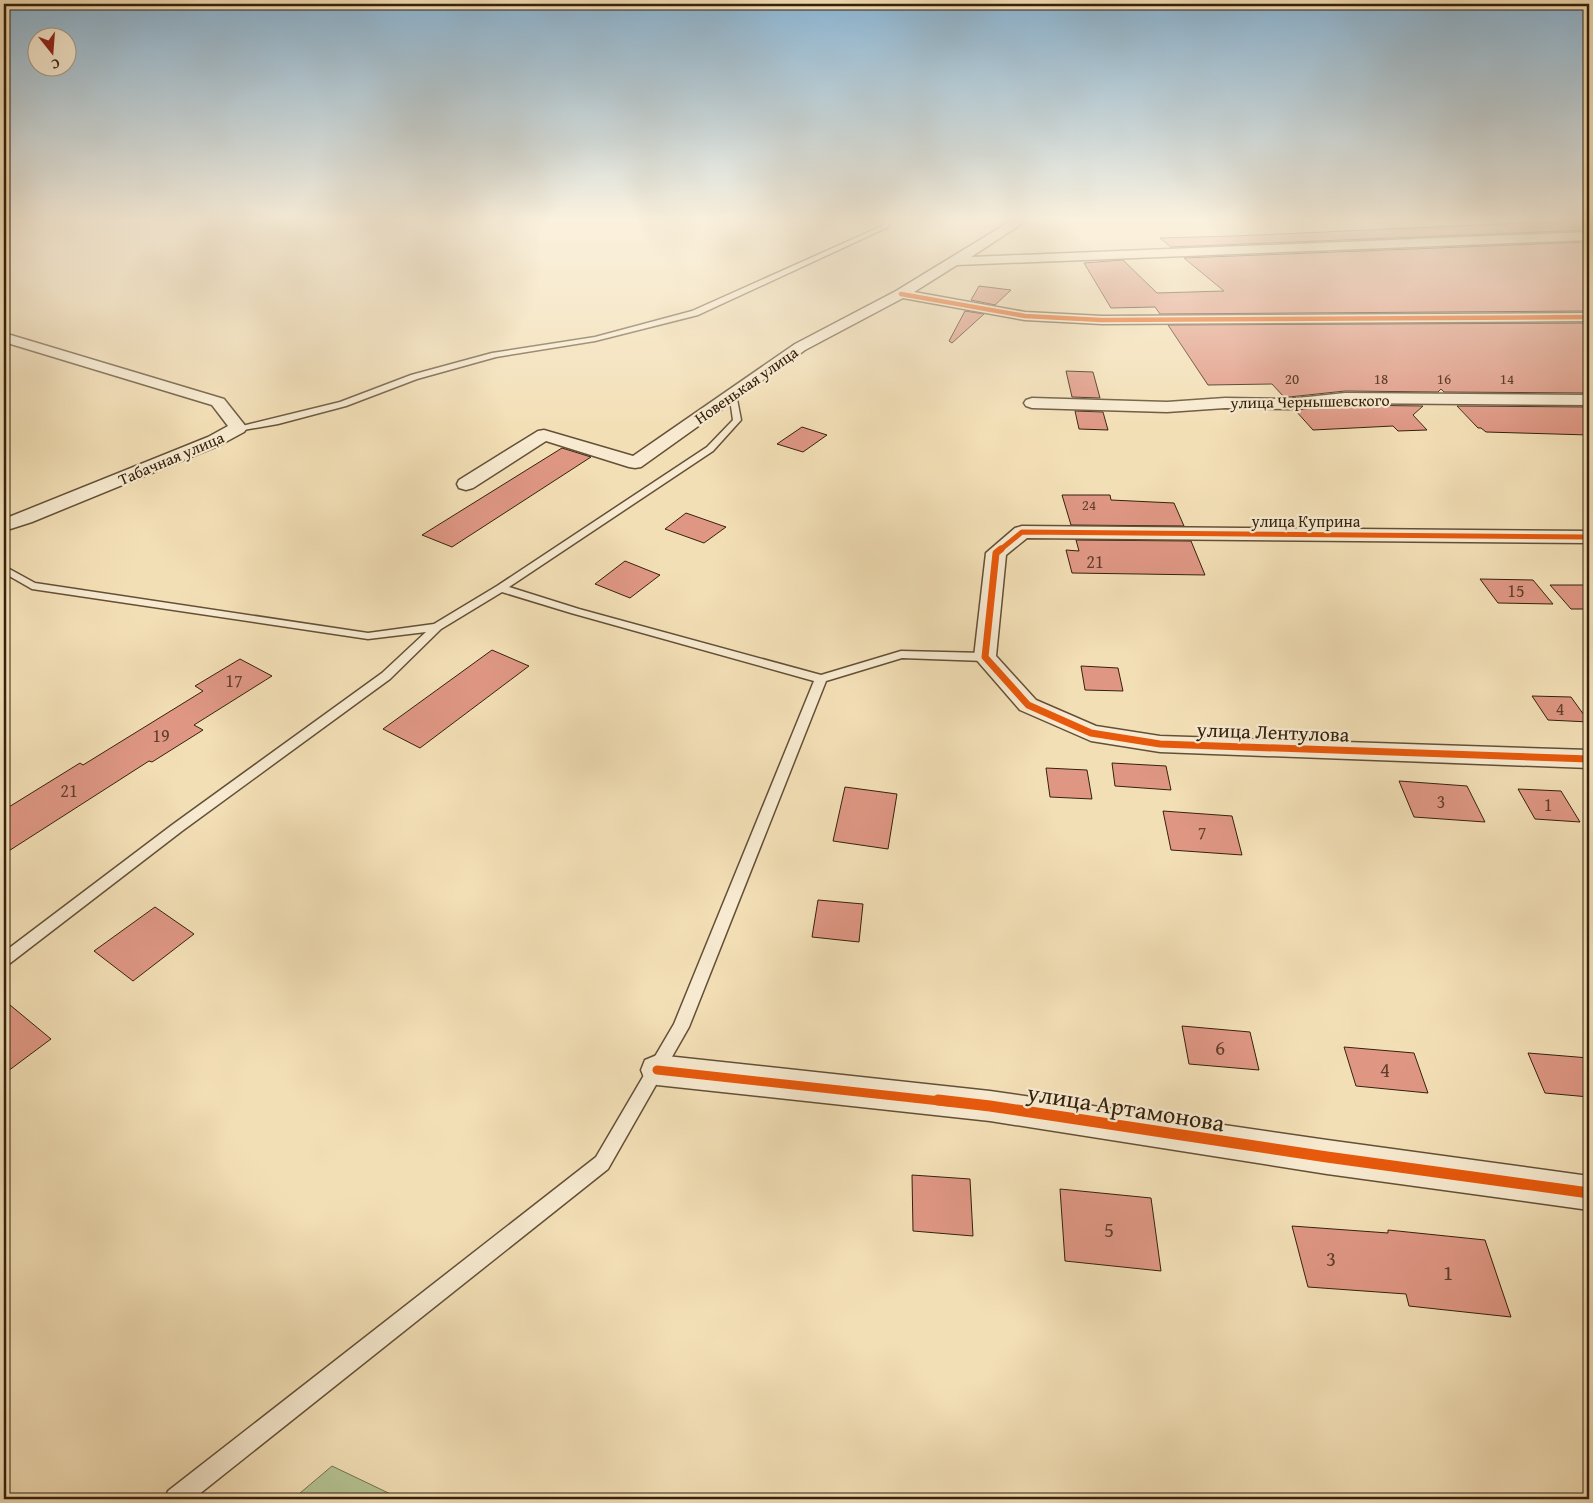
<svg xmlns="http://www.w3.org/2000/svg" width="1593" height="1503" viewBox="0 0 1593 1503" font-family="'Gentium Book Plus',serif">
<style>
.green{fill:#b4c393;stroke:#747250}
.building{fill:#df9784;stroke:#35210c}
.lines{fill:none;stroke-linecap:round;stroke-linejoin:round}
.lane-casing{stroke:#645036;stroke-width:3}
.street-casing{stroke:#645036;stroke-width:3}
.lane{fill:#f7ead0;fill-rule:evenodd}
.street{fill:#f7ead0;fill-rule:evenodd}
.cycleway-far4-casing{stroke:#f7ead0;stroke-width:6}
.cycleway-far3-casing{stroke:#f7ead0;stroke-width:8}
.cycleway-far2-casing{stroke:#f7ead0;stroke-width:10}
.cycleway-far1-casing{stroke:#f7ead0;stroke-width:12}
.cycleway-casing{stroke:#f7ead0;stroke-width:14}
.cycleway-far4{stroke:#e8590c;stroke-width:4.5}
.cycleway-far3{stroke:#e8590c;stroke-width:5}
.cycleway-far2{stroke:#e8590c;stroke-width:7}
.cycleway-far1{stroke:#e8590c;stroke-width:9}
.cycleway{stroke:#e8590c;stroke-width:11}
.labels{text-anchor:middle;stroke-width:4.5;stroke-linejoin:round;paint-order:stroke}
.far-number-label{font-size:15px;fill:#603e2a}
.far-street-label{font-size:16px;fill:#35210c;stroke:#f7ead0}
.number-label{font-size:18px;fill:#603e2a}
.street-label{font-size:20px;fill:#35210c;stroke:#f7ead0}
.near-number-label{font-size:21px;fill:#603e2a}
.near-street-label{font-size:24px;fill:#35210c;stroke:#f7ead0}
</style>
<rect width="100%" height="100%" fill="#f3dfb6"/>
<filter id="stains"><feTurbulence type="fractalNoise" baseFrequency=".004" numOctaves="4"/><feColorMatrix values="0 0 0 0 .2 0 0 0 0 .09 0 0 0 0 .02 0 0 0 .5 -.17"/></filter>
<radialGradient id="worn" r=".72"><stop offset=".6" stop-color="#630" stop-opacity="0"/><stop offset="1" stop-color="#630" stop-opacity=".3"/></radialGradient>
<path class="green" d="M332,1466L401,1499H293Z"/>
<path class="building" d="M1589,220V230L1171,247L1160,238L1234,236Z
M1589,242V311L1160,314L1155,307L1111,308L1084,263L1123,260L1157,293L1224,291L1184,258Z
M979,286L1011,290L995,305L971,300Z
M965,311L984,314L952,343L949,341Z
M1589,323V393L1444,392L1441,389L1438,392L1345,391L1289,397H1284L1272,384L1208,385L1168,325Z
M1066,371L1093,372L1100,398L1072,397Z
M1345,405L1423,406L1413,415L1427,430L1398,431L1393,426L1313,430L1295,410Z
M1457,406L1589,407V435L1486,432L1481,428H1478Z
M1075,411L1103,412L1108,430L1079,429Z
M802,427L827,435L803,452L777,444Z
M562,448L591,457L452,547L422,535Z
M1062,495H1110L1111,500L1174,503L1184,526L1071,525Z
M686,513L726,527L704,543L665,529Z
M1076,540L1191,541L1205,575L1072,573L1066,550L1079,551Z
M625,561L660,575L630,598L595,584Z
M1480,579L1533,580L1553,604L1498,603Z
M1550,585H1589V609H1571Z
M492,650L529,666L420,748L383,729Z
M240,659L272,676L194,725L203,730L152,762L149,761L4,854V810L80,763L83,765L203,691L195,686Z
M1081,666L1118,668L1123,691L1085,690Z
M1532,696L1571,697L1589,722L1548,720Z
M1112,763L1166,766L1171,790L1115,786Z
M1046,768L1087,770L1092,799L1050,797Z
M1399,781L1467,786L1485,822L1414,817Z
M845,787L897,794L888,849L833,841Z
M1518,789L1561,791L1580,822L1535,819Z
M1163,811L1232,816L1242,855L1171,850Z
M818,900L863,904L859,942L812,937Z
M155,907L194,934L133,981L94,951Z
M4,1000L51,1039L4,1074Z
M1182,1026L1250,1032L1259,1070L1189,1064Z
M1344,1047L1414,1053L1428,1093L1356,1086Z
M1528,1053L1589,1058V1097L1545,1093Z
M912,1175L970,1179L973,1236L913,1231Z
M1060,1189L1151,1198L1161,1271L1065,1261Z
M1292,1226L1388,1233V1230L1485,1240L1511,1317L1409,1306L1406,1294L1308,1287Z"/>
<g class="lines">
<defs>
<path id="lane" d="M887,219H894L886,228L698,315L595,341L496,357L417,379L346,406L278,424L238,431L234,428L340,402L411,375L492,353L595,337L692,311L882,226Z
M729,392L736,394L741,420L713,451L509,587L579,609L821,675L901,651L985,653L991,657L985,661L902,658L826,681L689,1027L608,1169L193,1499H165L168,1491L596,1157L674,1024L814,681L571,613L502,592L441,629L390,679L182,831L9,964L4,966V952L172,825L382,673L426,632L368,639L32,589L4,573V566L35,583L368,633L434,624L497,586L707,447L733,420Z"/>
<path id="street" d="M1014,219H1029L971,257L1589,232V240L957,265L914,292L1025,312L1102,316L1589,313V321L1102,324L1025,320L903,298L805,350L641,467L635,468L629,467L546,441L473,488L466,490L459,488L457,484L459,480L538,431L544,430L633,456L795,344L896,291Z
M4,333L224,399L247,428L244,432L220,445L32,522L4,531V519L208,437L228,426L212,405L4,342Z
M1345,393L1589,395V405L1345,403L1289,409L1225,408L1167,412L1032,408L1026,406L1024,403L1026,400L1032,398L1167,402L1225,398L1289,399Z
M1022,526L1589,531V543L1027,538L1006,555L996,656L1036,700L1096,726L1160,736L1589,750V768L1160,752L1091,741L1020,710L974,657L986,553L1015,528Z
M657,1055L990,1091L1327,1140L1589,1176V1210L1327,1174L990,1121L657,1085L645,1080L641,1070L645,1060Z"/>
</defs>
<use href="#lane" class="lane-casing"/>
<use href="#street" class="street-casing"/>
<use href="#lane" class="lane"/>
<use href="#street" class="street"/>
<defs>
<path id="cycleway-far4" d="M901,294L1025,316L1102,320L1589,317"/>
<path id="cycleway-far3" d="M1000,550L1022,532L1589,537"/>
<path id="cycleway-far2" d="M1001,549L996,553L985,657L1028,705L1091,733L1160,744L1589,759"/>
<path id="cycleway-far1" d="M657,1070L949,1102"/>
<path id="cycleway" d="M938,1100L990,1106L1327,1157L1589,1193"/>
</defs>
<use href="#cycleway-far4" class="cycleway-far4-casing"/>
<use href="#cycleway-far3" class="cycleway-far3-casing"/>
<use href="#cycleway-far2" class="cycleway-far2-casing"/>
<use href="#cycleway-far1" class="cycleway-far1-casing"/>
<use href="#cycleway" class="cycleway-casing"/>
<use href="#cycleway-far4" class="cycleway-far4"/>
<use href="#cycleway-far3" class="cycleway-far3"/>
<use href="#cycleway-far2" class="cycleway-far2"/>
<use href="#cycleway-far1" class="cycleway-far1"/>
<use href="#cycleway" class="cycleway"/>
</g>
<linearGradient id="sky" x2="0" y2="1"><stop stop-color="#8bb6d5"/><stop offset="0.51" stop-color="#faf1de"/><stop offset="1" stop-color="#faf1de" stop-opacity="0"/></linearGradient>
<rect width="1593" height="430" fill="url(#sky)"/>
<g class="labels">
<g class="far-number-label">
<text x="1292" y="384">20</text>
<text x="1381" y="384">18</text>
<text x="1444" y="384">16</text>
<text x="1507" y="384">14</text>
<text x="1089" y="510">24</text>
</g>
<g class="far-street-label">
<text transform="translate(746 385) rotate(-35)" y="6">Новенькая улица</text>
<text transform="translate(1310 401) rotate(-1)" y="6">улица Чернышевского</text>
<text transform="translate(171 458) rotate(-23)" y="6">Табачная улица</text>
<text x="1306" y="527">улица Куприна</text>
</g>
<g class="number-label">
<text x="1095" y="568">21</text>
<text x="1516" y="597">15</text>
<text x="234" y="687">17</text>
<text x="1560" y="715">4</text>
<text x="161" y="742">19</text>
<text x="69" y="797">21</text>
<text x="1441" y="808">3</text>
<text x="1548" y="811">1</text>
<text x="1202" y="839">7</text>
</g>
<g class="street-label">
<text transform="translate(1273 732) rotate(2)" y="7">улица Лентулова</text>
</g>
<g class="near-number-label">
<text x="1220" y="1055">6</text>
<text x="1385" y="1077">4</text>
<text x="1109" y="1237">5</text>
<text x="1331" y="1266">3</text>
<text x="1448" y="1280">1</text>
</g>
<g class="near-street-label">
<text transform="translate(1126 1108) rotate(9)" y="8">улица Артамонова</text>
</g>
</g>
<rect width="1593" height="1503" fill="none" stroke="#f3dfb6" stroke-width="20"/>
<rect x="5" y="5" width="1583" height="1493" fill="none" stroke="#35210c" stroke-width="2.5"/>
<rect x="10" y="10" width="1573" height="1483" fill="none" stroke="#35210c"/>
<g transform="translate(52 52) rotate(163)"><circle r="24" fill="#f7ead0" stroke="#a99a82"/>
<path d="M0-4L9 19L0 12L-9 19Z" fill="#8f2418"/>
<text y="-8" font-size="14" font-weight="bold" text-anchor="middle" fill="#35210c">С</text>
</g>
<rect width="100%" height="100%" filter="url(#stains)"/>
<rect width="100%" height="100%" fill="url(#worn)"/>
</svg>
